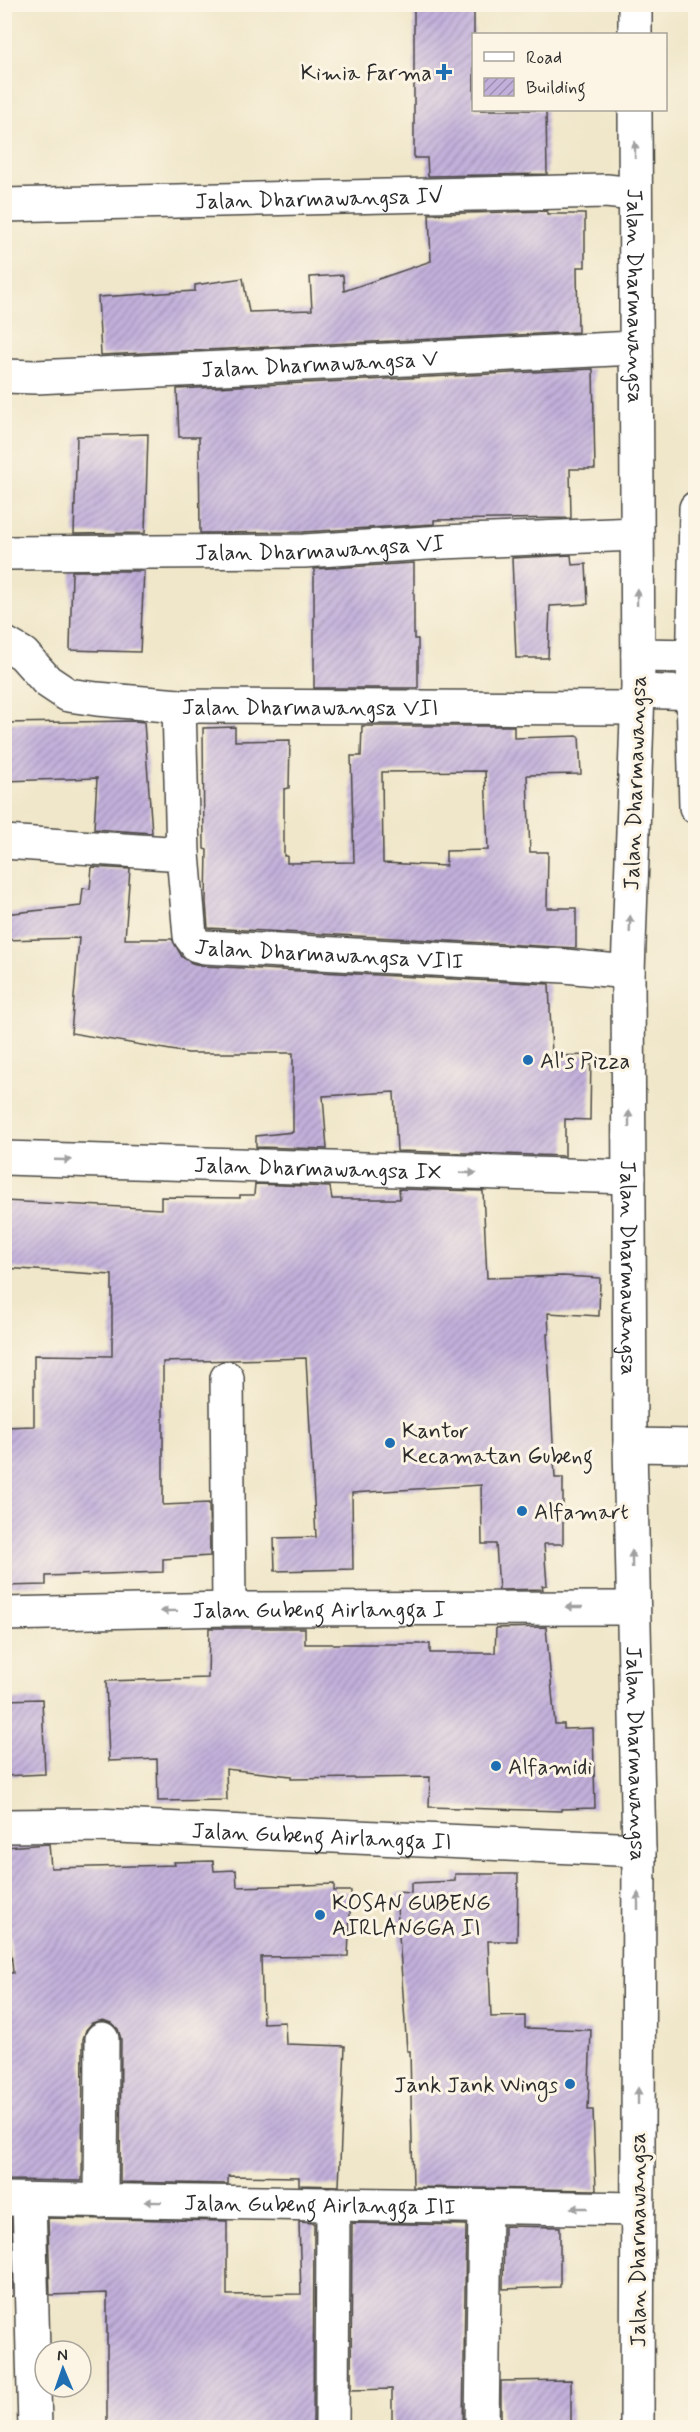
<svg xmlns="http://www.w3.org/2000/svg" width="700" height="2432" viewBox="0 0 700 2432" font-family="Mynerve,sans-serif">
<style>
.building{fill:url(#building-hatch);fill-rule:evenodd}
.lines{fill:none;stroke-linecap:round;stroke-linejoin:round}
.street-casing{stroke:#494743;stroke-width:36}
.secondary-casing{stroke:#494743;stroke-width:36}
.primary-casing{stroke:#494743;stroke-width:36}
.street{stroke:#fff;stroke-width:33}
.secondary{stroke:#fff;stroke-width:33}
.primary{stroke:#fff;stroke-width:33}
.oneway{fill:#a0a0a0}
.poi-dot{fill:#1f6fb2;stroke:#fcf5e5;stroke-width:2}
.labels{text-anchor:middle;stroke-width:6;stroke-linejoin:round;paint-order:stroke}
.poi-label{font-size:22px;fill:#2b2b2b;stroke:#fcf5e5;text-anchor:start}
.street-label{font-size:22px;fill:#2b2b2b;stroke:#fcf5e5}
</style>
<defs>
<pattern id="building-hatch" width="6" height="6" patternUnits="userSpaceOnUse" patternTransform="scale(1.5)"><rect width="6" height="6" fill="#c2b0db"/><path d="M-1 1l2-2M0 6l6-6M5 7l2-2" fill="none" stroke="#9e8fb2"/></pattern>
</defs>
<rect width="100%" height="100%" fill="#fcf5e5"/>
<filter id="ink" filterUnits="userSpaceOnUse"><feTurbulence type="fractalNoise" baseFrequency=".0167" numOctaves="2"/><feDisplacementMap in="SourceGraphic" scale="12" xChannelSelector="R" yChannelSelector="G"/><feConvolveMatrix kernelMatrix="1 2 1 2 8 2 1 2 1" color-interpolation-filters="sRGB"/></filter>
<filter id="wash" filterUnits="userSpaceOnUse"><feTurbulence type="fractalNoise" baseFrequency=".008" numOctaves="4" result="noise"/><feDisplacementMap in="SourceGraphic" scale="24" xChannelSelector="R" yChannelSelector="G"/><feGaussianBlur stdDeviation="1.35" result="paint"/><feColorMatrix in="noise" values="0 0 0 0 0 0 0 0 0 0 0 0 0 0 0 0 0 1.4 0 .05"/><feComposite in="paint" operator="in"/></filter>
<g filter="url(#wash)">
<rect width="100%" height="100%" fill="#f0e7ca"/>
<g id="blocks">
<path class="building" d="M414,4H474V110H546L547,174L428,176L427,158H414Z
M547,211V214H585V267H577L578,332L101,355L98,297L195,291V285L243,278L249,312L312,310L310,277L343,275L344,291L431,261L429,214Z
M593,369L595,469H570L571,518L434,520V524L303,532L200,533L199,437H179L177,389Z
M148,434L145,533L74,534L77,436Z
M571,555L572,565L586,564L588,604L550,606L548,658H516L512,558Z
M414,563V639H418V688H314V569Z
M72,571H144L140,652L70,650Z
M134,721L144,722L152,833L94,829L97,778L4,781V723Z
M362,726H514V738L579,736L581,774L527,775L530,852H548L547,908H576V948L208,928L206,902L207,850L204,849L203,728L235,727V741L290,740L289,788L284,789V856H287V863L354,862L351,756H361ZM485,771L488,850L446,851V866L383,863L382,772Z
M92,867L130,869L125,939H172L182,957L192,963L204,966L549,984L552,1056L591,1055L590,1120L565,1119V1156L397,1151L394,1092L323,1096L327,1149L256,1147V1136L293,1132V1053H188L71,1033L79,938L4,940V914L81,906L83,888L90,889Z
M255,1184L330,1187L332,1199H400L399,1189L483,1191L487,1278L562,1276L600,1278L599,1316L548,1313L549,1334H547L555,1478H563V1544H544L547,1585L542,1586L543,1589L499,1590L496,1544H482L481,1485L352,1493L353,1569L275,1571L274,1538L316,1537L306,1358L163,1362V1505L209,1503L210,1556L163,1559V1572L46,1576V1585L4,1586V1427L34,1426V1355L112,1356V1275L4,1268V1201L161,1209V1197L240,1198V1195H254Z
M546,1627L555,1724H564V1729L593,1728L595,1808L561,1809V1811L429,1807L430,1777L291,1779V1776L226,1769L227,1800L158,1801L157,1759L109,1761L106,1681L208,1678L209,1628H305V1644H430V1653H495L496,1628Z
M42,1699L45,1774L4,1776V1700Z
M49,1844L51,1868L175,1865L174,1862L213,1861L214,1871L236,1870L237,1887L334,1884V1891H351L348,1956L261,1957L263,2023L285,2022L286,2044L345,2046L339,2186L299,2185V2177L228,2176V2184L120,2182L121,2039L118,2029L111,2023L103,2020L92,2023L86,2030L83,2039L82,2181L4,2180V1973H13L4,1875V1847Z
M455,1874H518L517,1941H488L491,2017L525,2016V2028L591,2030L588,2110H593L596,2190L413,2187L410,2051H407L396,1892L411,1893V1883L455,1881Z
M4,2218H11L13,2296L4,2297Z
M48,2218L227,2221V2295L301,2294L299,2222L314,2223L313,2427H107V2293L50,2295Z
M352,2223L466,2225L463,2427H392V2389L351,2390Z
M504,2226L560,2227V2287L503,2289Z
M571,2380V2427H501V2381Z"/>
</g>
</g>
<g filter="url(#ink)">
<use href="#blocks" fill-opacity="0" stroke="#494743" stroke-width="1.5"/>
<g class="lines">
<defs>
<g id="street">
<path id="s1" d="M4,205L606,191L634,194"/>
<path id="s2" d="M4,376L36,377L635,348"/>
<path id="s3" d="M4,553L304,551L443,542L636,534"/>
<path id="s4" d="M4,643L23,654L47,681L68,695L97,699L179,706L636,708"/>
<path d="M179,706L183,854"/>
<path id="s5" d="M4,842L183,854L190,936L197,945L205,947L565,966L628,972"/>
<path id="s6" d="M4,1158L629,1177"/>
<path d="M227,1378L229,1609"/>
<path id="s7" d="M4,1614L229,1609L633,1608"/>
<path id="s8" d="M4,1826L96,1825L639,1850"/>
<path id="s9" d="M4,2199L638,2209"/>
<path d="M29,2200L35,2428"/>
<path d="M101,2201L102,2039"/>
<path d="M332,2428L333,2204"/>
<path d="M482,2428L485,2208"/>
</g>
<path id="secondary" d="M638,655L696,656
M638,691L696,693"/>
<g id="primary">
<path d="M635,34V4"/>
<path id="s10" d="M635,110L638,691L628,972L630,1445L639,1850L637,2428"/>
<path d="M696,508L693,693L696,807"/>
<path d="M630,1445L696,1446"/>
</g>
</defs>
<use href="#street" class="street-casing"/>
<use href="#secondary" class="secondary-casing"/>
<use href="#primary" class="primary-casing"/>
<use href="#street" class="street"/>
<use href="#secondary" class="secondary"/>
<use href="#primary" class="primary"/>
</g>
<defs><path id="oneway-solid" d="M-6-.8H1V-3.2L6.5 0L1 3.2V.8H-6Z" transform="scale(1.5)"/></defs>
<g class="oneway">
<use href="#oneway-solid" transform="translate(635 150) rotate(-90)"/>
<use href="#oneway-solid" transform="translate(637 597) rotate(-91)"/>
<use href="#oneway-solid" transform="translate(630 924) rotate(-88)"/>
<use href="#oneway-solid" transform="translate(629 1119) rotate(-90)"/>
<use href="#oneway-solid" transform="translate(63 1160) rotate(2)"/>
<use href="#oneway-solid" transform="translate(468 1173) rotate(2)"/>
<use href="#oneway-solid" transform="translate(632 1559) rotate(-91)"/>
<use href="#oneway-solid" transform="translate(574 1607) rotate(180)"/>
<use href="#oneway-solid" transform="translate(169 1611) rotate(179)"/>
<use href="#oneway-solid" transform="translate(638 1901) rotate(-90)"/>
<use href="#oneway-solid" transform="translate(638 2096) rotate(-90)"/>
<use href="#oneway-solid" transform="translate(153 2202) rotate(-179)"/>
<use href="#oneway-solid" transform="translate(579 2208) rotate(180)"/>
</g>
</g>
<g class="poi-dot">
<path d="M441 63h6v6h6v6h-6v6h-6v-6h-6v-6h6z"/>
<circle cx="528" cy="1060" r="6"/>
<circle cx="390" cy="1443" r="6"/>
<circle cx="522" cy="1511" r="6"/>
<circle cx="496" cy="1766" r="6"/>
<circle cx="320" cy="1915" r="6"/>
<circle cx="570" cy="2084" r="6"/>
</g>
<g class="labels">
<g class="poi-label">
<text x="432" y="80" text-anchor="end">Kimia Farma</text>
<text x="540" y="1068">Al's Pizza</text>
<text x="402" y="1438">Kantor<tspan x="402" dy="25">Kecamatan Gubeng</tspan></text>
<text x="534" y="1519">Alfamart</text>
<text x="508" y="1774">Alfamidi</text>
<text x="332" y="1910">KOSAN GUBENG<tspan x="332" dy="25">AIRLANGGA II</tspan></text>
<text x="558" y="2092" text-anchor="end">Jank Jank Wings</text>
</g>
<g class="street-label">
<text dy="8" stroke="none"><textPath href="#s1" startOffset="315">Jalan Dharmawangsa IV</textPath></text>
<text dy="8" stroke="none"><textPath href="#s10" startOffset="186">Jalan Dharmawangsa</textPath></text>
<text dy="8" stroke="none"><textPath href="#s2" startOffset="316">Jalan Dharmawangsa V</textPath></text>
<text dy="8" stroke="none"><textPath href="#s3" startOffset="316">Jalan Dharmawangsa VI</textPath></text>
<text dy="8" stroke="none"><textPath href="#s4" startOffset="326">Jalan Dharmawangsa VII</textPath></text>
<text transform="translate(634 783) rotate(-88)" y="8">Jalan Dharmawangsa</text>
<text dy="8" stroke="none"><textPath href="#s5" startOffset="406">Jalan Dharmawangsa VIII</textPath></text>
<text dy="8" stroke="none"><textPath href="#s6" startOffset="314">Jalan Dharmawangsa IX</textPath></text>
<text dy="8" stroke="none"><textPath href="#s10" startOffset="1158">Jalan Dharmawangsa</textPath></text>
<text dy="8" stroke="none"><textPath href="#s7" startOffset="315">Jalan Gubeng Airlangga I</textPath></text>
<text dy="8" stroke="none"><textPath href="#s10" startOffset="1644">Jalan Dharmawangsa</textPath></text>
<text dy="8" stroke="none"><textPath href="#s8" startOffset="318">Jalan Gubeng Airlangga II</textPath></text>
<text dy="8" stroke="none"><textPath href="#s9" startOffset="316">Jalan Gubeng Airlangga III</textPath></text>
<text transform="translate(637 2240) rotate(-90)" y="8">Jalan Dharmawangsa</text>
</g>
</g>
<rect width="700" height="2432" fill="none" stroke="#fcf5e5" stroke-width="24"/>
<rect x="472" y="33" width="195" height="78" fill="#fcf5e5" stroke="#a8a49b" stroke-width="1.5"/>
<rect x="484" y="52" width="30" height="9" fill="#ffffff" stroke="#a8a49b" stroke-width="1.5"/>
<text x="526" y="63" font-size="18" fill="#2b2b2b">Road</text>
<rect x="484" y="78" width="30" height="18" fill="url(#building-hatch)" stroke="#a8a49b" stroke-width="1.5"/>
<text x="526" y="93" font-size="18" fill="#2b2b2b">Building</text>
<g transform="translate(63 2369) rotate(358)"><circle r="28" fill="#fcf5e5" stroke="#a8a49b" stroke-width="1.5"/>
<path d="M0-4.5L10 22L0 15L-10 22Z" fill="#1f6fb2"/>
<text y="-9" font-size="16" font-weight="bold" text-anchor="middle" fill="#2b2b2b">N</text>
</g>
</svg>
